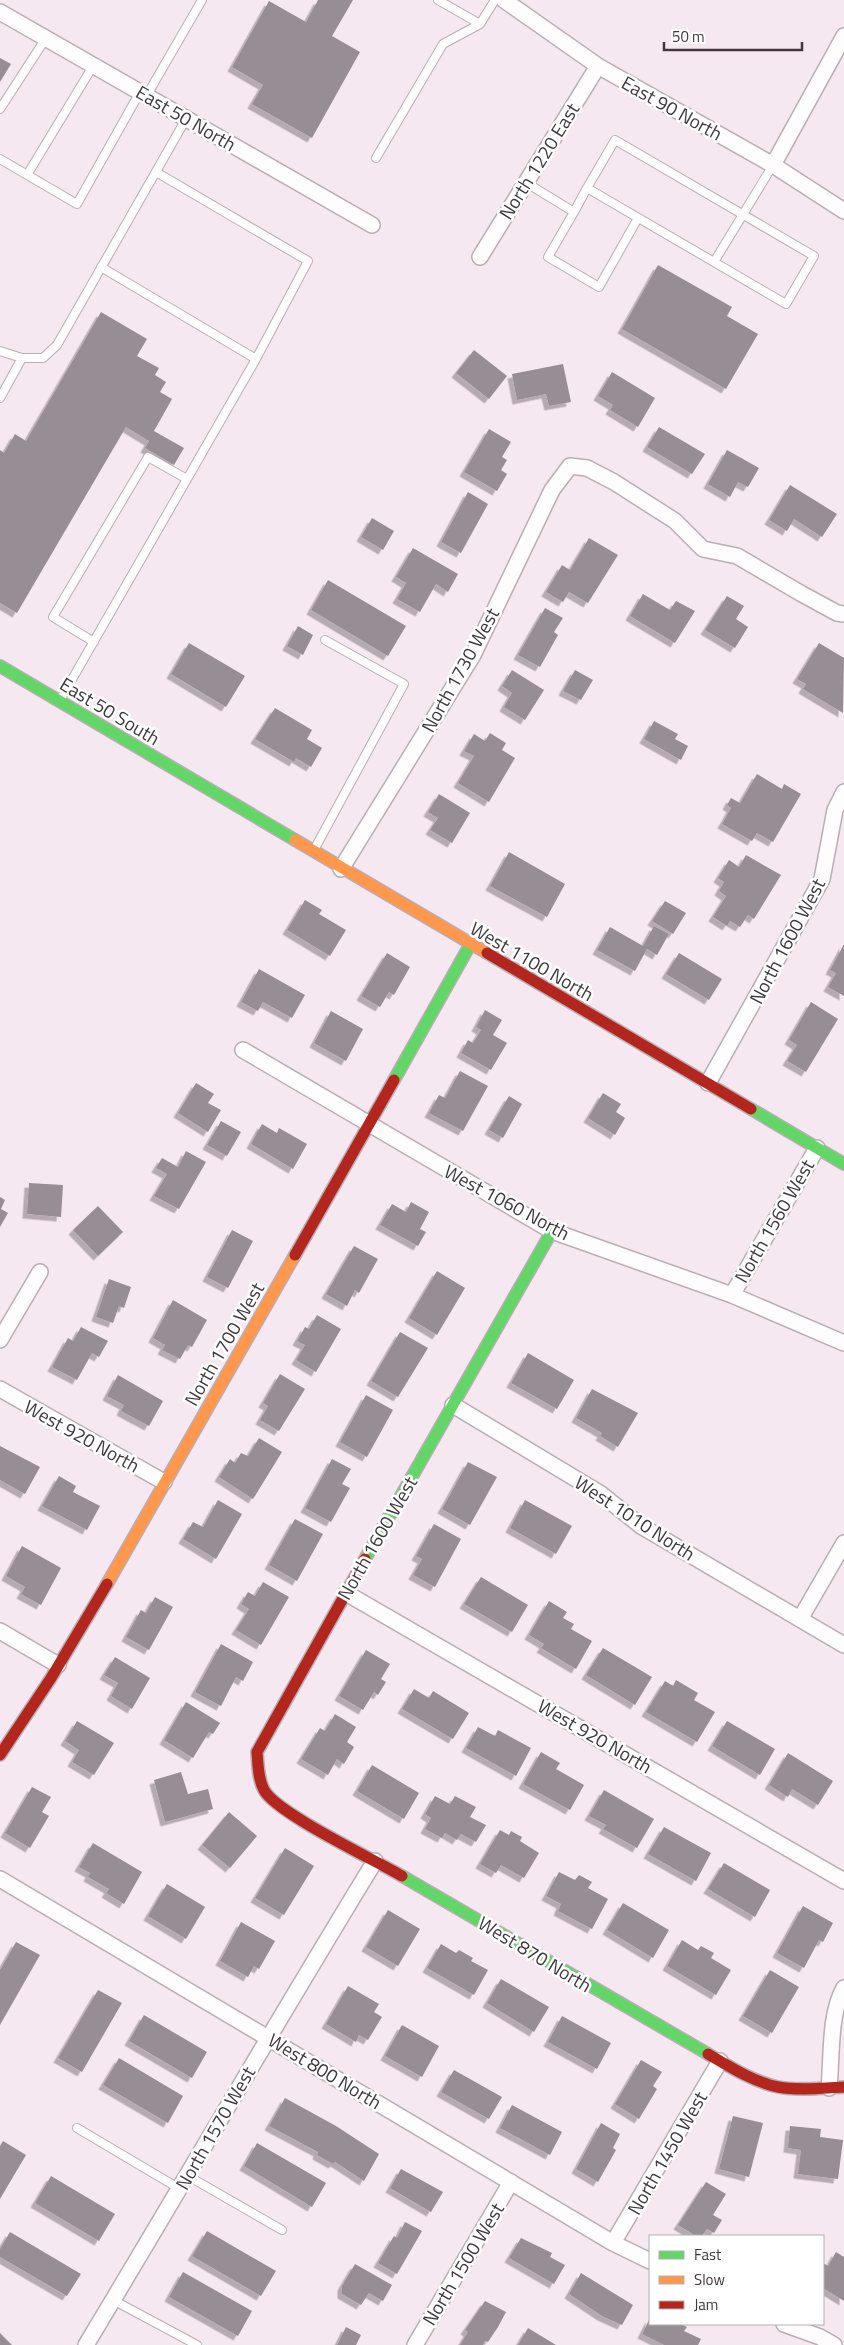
<svg xmlns="http://www.w3.org/2000/svg" width="844" height="2345" viewBox="0 0 844 2345" font-family="'Titillium Web',sans-serif">
<style>
.building{fill:#978d94;filter:url(#shadow)}
.lines{fill:none;stroke-linecap:round;stroke-linejoin:round}
.lane-casing{stroke:#b8aeb4;stroke-width:10}
.street-casing{stroke:#b8aeb4;stroke-width:18}
.fast-casing{stroke:#b8aeb4;stroke-width:14}
.slow-casing{stroke:#b8aeb4;stroke-width:14}
.jam-casing{stroke:#b8aeb4;stroke-width:14}
.lane{stroke:#fefcfd;stroke-width:8}
.street{stroke:#fefcfd;stroke-width:15}
.fast{stroke:#63d668;stroke-width:11}
.slow{stroke:#ff974d;stroke-width:11}
.jam{stroke:#b3261e;stroke-width:11}
.labels{text-anchor:middle;stroke-width:5;stroke-linejoin:round;paint-order:stroke}
.street-label{font-size:19px;fill:#41383e;stroke:#fff}
</style>
<defs>
<filter id="shadow"><feDropShadow dx="-4.5" dy="4.5" stdDeviation="0" flood-color="#0004"/></filter>
</defs>
<rect width="100%" height="100%" fill="#f5e8f1"/>
<path class="building" d="M318,0H353L332,36L360,52L312,138L252,104L263,85L232,67L269,1L306,22Z
M0,58L11,64L0,82Z
M658,265L732,307L727,316L758,334L726,389L622,329Z
M101,312L147,339L137,356L159,368L155,375L166,382L160,392L172,399L154,431L184,448L174,465L145,448L149,441L126,427L17,613L0,603V450L4,453L15,434L26,441Z
M474,350L507,376L489,399L456,373Z
M563,364L571,402L549,406L546,394L517,400L512,374Z
M612,372L655,398L638,427L610,410L613,405L598,396Z
M659,427L705,454L692,474L647,447Z
M489,429L511,442L502,457L507,460L501,470L507,474L497,491L464,472Z
M727,450L759,468L748,487L738,482L730,497L708,484Z
M790,485L837,514L822,537L794,519L787,531L769,520Z
M468,492L488,504L461,553L441,542Z
M372,518L394,531L383,550L361,537Z
M589,538L618,555L588,603L569,592L563,602L546,592L562,565L570,570Z
M413,548L458,574L448,592L436,584L420,612L397,599L406,583L396,577Z
M328,580L406,626L388,656L311,610Z
M643,594L670,610L676,601L695,611L675,643L630,616Z
M727,596L744,606L736,619L748,627L735,648L705,630Z
M545,608L563,618L554,632L558,635L540,667L518,655Z
M298,626L313,635L303,655L287,646Z
M189,643L245,676L226,707L171,674Z
M819,643L844,658L843,713L803,689L806,684L797,679Z
M512,670L544,690L525,720L504,707L512,693L502,686Z
M575,670L593,680L581,700L563,691Z
M275,708L312,730L307,739L322,748L311,767L296,758L294,762L255,739Z
M654,721L678,734L675,739L688,746L681,760L644,739Z
M490,733L506,743L502,750L515,758L489,802L458,783L474,756L464,751L474,734L485,741Z
M757,774L782,789L784,784L801,794L773,842L757,833L752,841L722,824L731,808L727,805L731,798L740,803Z
M439,794L470,813L452,843L430,830L438,818L428,812Z
M509,852L565,884L547,917L490,886Z
M746,855L781,875L754,919L748,915L740,927L730,921L727,926L713,917L726,896L719,891L724,882L718,878L729,860L739,867Z
M305,900L322,910L319,914L346,930L330,956L287,930Z
M665,901L686,913L673,934L652,921Z
M654,926L669,934L657,955L647,949L635,971L597,950L610,927L643,946Z
M844,944V996L828,987L836,973L830,970Z
M387,953L410,967L394,995L389,992L380,1007L361,996Z
M679,953L722,979L709,1000L666,974Z
M259,969L305,995L292,1018L263,1002L258,1011L241,1002Z
M811,1002L838,1019L806,1072L787,1061L797,1045L789,1040Z
M485,1010L502,1020L493,1035L507,1043L491,1070L461,1053L468,1040L473,1043L481,1030L476,1027Z
M331,1011L363,1029L346,1061L314,1043Z
M460,1071L488,1086L463,1131L429,1113L439,1095L445,1098Z
M196,1083L214,1094L208,1103L221,1110L208,1132L178,1113Z
M603,1093L621,1104L616,1112L625,1118L615,1135L588,1118Z
M509,1096L522,1104L503,1138L489,1130Z
M221,1121L241,1132L227,1156L207,1145Z
M262,1124L277,1133L279,1128L307,1144L293,1169L251,1144Z
M186,1151L206,1162L179,1209L154,1196L167,1174L156,1168L162,1158L178,1167Z
M29,1183L63,1185L61,1217L27,1214Z
M0,1197L5,1200L1,1209L8,1213L0,1227Z
M411,1202L429,1212L420,1229L426,1232L418,1246L380,1225L392,1204L406,1212Z
M98,1206L123,1232L98,1256L73,1230Z
M232,1230L253,1241L228,1288L207,1277Z
M354,1246L378,1259L359,1293L355,1290L347,1306L326,1294Z
M437,1271L465,1288L437,1335L409,1318Z
M109,1279L131,1287L124,1308L119,1306L113,1323L96,1317Z
M173,1300L207,1320L192,1347L188,1345L180,1359L162,1350L165,1345L153,1338Z
M317,1315L341,1329L316,1372L296,1360L305,1345L297,1341L305,1327L309,1329Z
M81,1327L108,1341L99,1357L92,1353L77,1380L52,1367L68,1338L73,1341Z
M400,1332L428,1348L398,1397L371,1381Z
M528,1353L574,1380L557,1409L511,1383Z
M280,1374L305,1389L279,1431L260,1420L268,1406L263,1403Z
M118,1375L163,1401L149,1426L121,1411L124,1405L107,1396Z
M592,1389L638,1413L618,1447L600,1436L602,1433L576,1418Z
M366,1395L393,1410L367,1457L340,1442Z
M259,1438L282,1452L253,1499L219,1477L230,1459L235,1463L241,1453L248,1456Z
M0,1446L40,1467L25,1494L0,1480Z
M332,1459L351,1469L342,1484L350,1488L331,1522L305,1508Z
M468,1462L497,1477L470,1525L442,1509Z
M59,1476L76,1486L73,1492L100,1506L87,1530L42,1506Z
M218,1500L242,1514L216,1559L183,1539L193,1522L203,1527Z
M525,1500L572,1526L556,1554L510,1528Z
M295,1519L323,1534L297,1581L269,1565Z
M434,1524L461,1539L435,1587L413,1575L422,1559L416,1556Z
M22,1546L61,1568L41,1605L21,1594L25,1587L6,1576Z
M481,1577L528,1605L512,1632L464,1604Z
M263,1582L289,1597L261,1645L236,1630L249,1609L241,1604L248,1592L255,1596Z
M155,1597L173,1607L149,1650L126,1637L141,1610L146,1613Z
M549,1601L567,1612L563,1618L574,1624L571,1629L592,1641L576,1669L541,1648L544,1644L529,1635Z
M221,1644L253,1662L243,1681L236,1677L221,1706L195,1692Z
M603,1648L652,1677L635,1705L586,1675Z
M366,1650L390,1664L381,1679L386,1682L378,1695L374,1692L363,1710L339,1696Z
M115,1657L150,1678L132,1709L111,1696L118,1683L104,1675Z
M676,1680L698,1693L694,1700L715,1712L697,1742L646,1712L665,1681L673,1686Z
M414,1689L429,1698L433,1691L469,1713L453,1739L402,1709Z
M186,1702L220,1723L213,1734L209,1732L193,1758L164,1740Z
M335,1714L356,1727L347,1742L354,1747L344,1764L337,1759L328,1775L301,1759L320,1728L325,1731Z
M77,1721L114,1743L94,1775L72,1762L79,1750L65,1741Z
M727,1721L775,1749L760,1775L712,1746Z
M478,1727L495,1736L498,1730L531,1748L516,1776L466,1748Z
M541,1752L560,1763L556,1769L584,1785L570,1810L523,1784Z
M788,1753L833,1781L818,1805L792,1789L788,1797L769,1785Z
M372,1765L419,1793L404,1819L357,1791Z
M181,1772L188,1794L208,1789L213,1809L165,1822L154,1780Z
M32,1787L51,1797L42,1812L49,1816L30,1848L5,1833Z
M604,1790L654,1819L637,1848L603,1829L606,1825L589,1816Z
M435,1796L450,1804L455,1796L476,1807L470,1817L486,1825L476,1842L461,1834L457,1840L445,1833L442,1838L425,1829L431,1818L425,1814Z
M229,1812L257,1836L230,1868L202,1845Z
M664,1827L711,1853L696,1881L648,1854Z
M500,1830L509,1835L511,1831L522,1837L520,1841L539,1853L524,1878L501,1865L496,1873L480,1864Z
M93,1843L142,1872L124,1904L106,1893L109,1889L88,1877L90,1873L79,1867Z
M285,1848L314,1866L284,1915L255,1898Z
M724,1863L770,1890L755,1917L708,1889Z
M559,1872L575,1880L579,1875L592,1882L588,1888L608,1899L592,1929L558,1911L561,1904L546,1896Z
M167,1884L205,1907L186,1939L148,1916Z
M623,1903L669,1930L653,1958L607,1930Z
M803,1906L833,1923L823,1942L819,1940L804,1968L777,1953Z
M388,1910L420,1929L398,1966L366,1947Z
M241,1922L275,1941L259,1969L254,1966L248,1977L220,1961Z
M682,1940L698,1950L701,1946L714,1953L711,1958L731,1970L716,1995L667,1966Z
M16,1942L40,1955L0,2025V1970Z
M441,1944L456,1953L459,1950L473,1958L471,1961L488,1970L474,1995L427,1968Z
M770,1970L799,1987L772,2033L743,2016Z
M501,1979L549,2007L534,2032L487,2003Z
M348,1986L379,2004L374,2012L382,2017L368,2040L359,2035L356,2042L326,2024Z
M98,1990L122,2003L82,2072L58,2058Z
M144,2015L207,2052L192,2078L129,2041Z
M562,2016L611,2043L597,2069L548,2042Z
M402,2025L439,2046L422,2077L385,2056Z
M119,2058L183,2096L168,2123L103,2085Z
M641,2060L662,2072L653,2086L657,2089L639,2119L615,2104Z
M454,2070L502,2097L489,2119L441,2092Z
M285,2098L336,2126L379,2154L364,2181L335,2162L333,2164L317,2155L318,2152L269,2126Z
M512,2105L562,2132L550,2155L500,2128Z
M733,2116L763,2123L749,2177L719,2169Z
M601,2123L620,2134L613,2148L616,2150L598,2182L576,2169Z
M790,2126L821,2129L820,2137L843,2140L838,2179L798,2174L801,2150L788,2148Z
M3,2141L26,2155L0,2199V2146Z
M257,2143L326,2183L312,2207L244,2166Z
M401,2169L443,2192L431,2212L390,2188Z
M51,2176L115,2214L99,2241L35,2203Z
M706,2182L726,2194L713,2215L722,2220L714,2233L707,2229L702,2236H696L678,2225Z
M405,2222L422,2231L397,2274L378,2263L394,2236L397,2238Z
M207,2231L276,2271L261,2296L192,2256Z
M10,2232L81,2274L67,2296L0,2257V2249Z
M521,2238L552,2253L550,2257L565,2265L554,2284L509,2258Z
M836,2252L844,2257V2301L823,2288V2263L828,2266Z
M355,2264L392,2285L383,2301L369,2293L361,2305L342,2294V2286Z
M183,2272L252,2311L238,2336L169,2297Z
M581,2273L633,2305L622,2325L602,2316L569,2294Z
M485,2301L506,2312L498,2327L488,2342L485,2341L483,2345H460L468,2332L465,2330Z
M650,2318V2324H681L687,2327L684,2331L701,2339L698,2345H664L642,2334Z
M346,2327L361,2335L356,2345H337Z
M528,2328L556,2345H518Z
M0,2333L12,2345H0Z"/>
<g class="lines">
<defs>
<path id="lane" d="M438,0L480,24L495,0
M147,95L202,0
M0,109L46,38
M376,158L443,44L480,24
M0,159L77,204L140,92
M156,172L308,261L256,359
M27,175L93,66
M525,182L574,212L587,188L714,262L773,165
M587,188L615,140L814,256L786,304L714,262
M574,212L548,257L599,287L638,218
M0,351L22,358H43L57,345L186,119
M0,398L22,358
M94,642L53,617L148,457L187,479
M59,702L256,359L101,267
M314,850L404,684L325,640
M77,2128L180,2189
M188,2176L282,2230
M113,2300L197,2345"/>
<path id="street" d="M504,0L598,66L773,165L844,211
M0,12L372,225
M773,165L844,36
M480,257L598,66
M341,869L473,655L552,490L570,466L587,468L614,482L675,521L703,549L737,556L802,594L837,613L844,614
M243,1050L552,1231L732,1295L844,1343
M708,1083L822,879L835,810L844,792
M732,1295L817,1148
M0,1340L40,1272
M0,1389L164,1482
M453,1405L601,1494L641,1526L844,1645
M346,1593L844,1881
M800,1619L844,1543
M0,1631L58,1665
M0,1879L613,2243L650,2261
M829,2088C832,2057 829,2014 844,1988
M613,2243L720,2061
M784,2324L820,2337L834,2345
M86,2345C183,2184 277,2021 375,1861
M415,2345L511,2182"/>
<path id="fast" d="M0,666L295,840
M394,1080L470,945
M751,1109L844,1164
M365,1559L552,1231
M402,1876L708,2054"/>
<path id="slow" d="M295,840L487,953
M107,1584L295,1255"/>
<path id="jam" d="M487,953L751,1109
M295,1255L394,1080
M365,1559L257,1752C258,1764 258,1779 264,1790C276,1813 375,1860 402,1876
M0,1755L51,1678L107,1584
M708,2054C730,2067 754,2082 778,2087C799,2091 823,2088 844,2087"/>
</defs>
<use href="#lane" class="lane-casing"/>
<use href="#street" class="street-casing"/>
<use href="#fast" class="fast-casing"/>
<use href="#slow" class="slow-casing"/>
<use href="#jam" class="jam-casing"/>
<use href="#lane" class="lane"/>
<use href="#street" class="street"/>
<use href="#fast" class="fast"/>
<use href="#slow" class="slow"/>
<use href="#jam" class="jam"/>
</g>
<g class="labels">
<g class="street-label">
<text transform="translate(672 108) rotate(29)" y="7">East 90 North</text>
<text transform="translate(186 118) rotate(30)" y="7">East 50 North</text>
<text transform="translate(539 161) rotate(-58)" y="7">North 1220 East</text>
<text transform="translate(460 670) rotate(-61)" y="7">North 1730 West</text>
<text transform="translate(110 711) rotate(31)" y="7">East 50 South</text>
<text transform="translate(787 941) rotate(-62)" y="7">North 1600 West</text>
<text transform="translate(532 961) rotate(30)" y="7">West 1100 North</text>
<text transform="translate(507 1202) rotate(28)" y="7">West 1060 North</text>
<text transform="translate(774 1221) rotate(-60)" y="7">North 1560 West</text>
<text transform="translate(224 1344) rotate(-60)" y="7">North 1700 West</text>
<text transform="translate(82 1436) rotate(29)" y="7">West 920 North</text>
<text transform="translate(635 1518) rotate(33)" y="7">West 1010 North</text>
<text transform="translate(377 1538) rotate(-60)" y="7">North 1600 West</text>
<text transform="translate(595 1736) rotate(30)" y="7">West 920 North</text>
<text transform="translate(535 1954) rotate(31)" y="7">West 870 North</text>
<text transform="translate(325 2071) rotate(31)" y="7">West 800 North</text>
<text transform="translate(215 2128) rotate(-60)" y="7">North 1570 West</text>
<text transform="translate(667 2153) rotate(-60)" y="7">North 1450 West</text>
<text transform="translate(463 2264) rotate(-59)" y="7">North 1500 West</text>
</g>
</g>
<rect x="649" y="2235" width="175" height="90" fill="#ffffff" stroke="#b3afb2"/>
<rect x="659" y="2251" width="25" height="8" fill="#63d668" stroke="#b3afb2"/>
<text x="694" y="2260" font-size="15" fill="#41383e">Fast</text>
<rect x="659" y="2276" width="25" height="8" fill="#ff974d" stroke="#b3afb2"/>
<text x="694" y="2285" font-size="15" fill="#41383e">Slow</text>
<rect x="659" y="2301" width="25" height="8" fill="#b3261e" stroke="#b3afb2"/>
<text x="694" y="2310" font-size="15" fill="#41383e">Jam</text>
<path d="M664 42v8h138v-8" fill="none" stroke="#41383e" stroke-width="2.5"/>
<text x="672" y="42" font-size="15" fill="#41383e" stroke="#ffffff" stroke-width="4" paint-order="stroke">50 m</text>
</svg>
